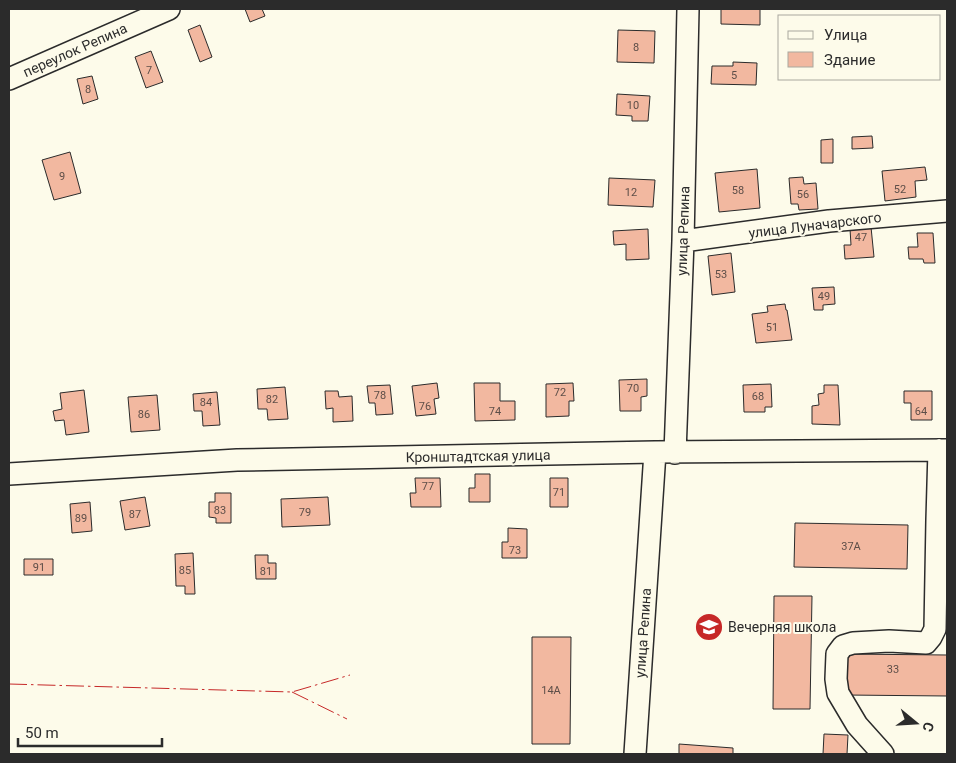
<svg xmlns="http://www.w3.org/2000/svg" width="956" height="763" viewBox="0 0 956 763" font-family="Roboto,sans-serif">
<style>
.building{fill:#f2b8a0;stroke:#2b2b2b}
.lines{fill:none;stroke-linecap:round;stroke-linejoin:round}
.minor-casing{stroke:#2b2b2b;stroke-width:24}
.minor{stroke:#fdfbea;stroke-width:21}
.power{stroke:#c62828;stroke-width:1;stroke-dasharray:18 4 2.5 4;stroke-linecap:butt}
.labels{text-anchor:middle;stroke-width:4;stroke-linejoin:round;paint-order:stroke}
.number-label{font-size:11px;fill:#5d4e48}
.street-label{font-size:14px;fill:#2b2b2b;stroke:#fdfbea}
.poi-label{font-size:14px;fill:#2b2b2b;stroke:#fdfbea;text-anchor:start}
</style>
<rect width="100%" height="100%" fill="#fdfbea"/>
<path class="building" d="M245,9H262L265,16L250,22Z
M721,9H760V25L721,24Z
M200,25L212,57L200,62L188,30Z
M618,30L655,31L654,63L617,62Z
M151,51L163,82L146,88L135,57Z
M733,62L757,63L756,85L711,84L712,66H733Z
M92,76L98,99L83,104L77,79Z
M617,94L650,96L648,121H632V116L616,115Z
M872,136L873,148L852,149V137Z
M833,139V163H821V140Z
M70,152L81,193L54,200L42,160Z
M925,167L927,180L915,181L916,197L885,201L882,171Z
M757,169L760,208L719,212L715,173Z
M803,177L804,184L816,183L818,209L799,210L798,204H791L789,178Z
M609,178L655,180L653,207L608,205Z
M871,227L874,257L845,259L844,245H851L850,229Z
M648,229L649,259L626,260V244L614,245L613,231Z
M917,233H933L935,263H924L923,259H909L908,247H918Z
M731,253L735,292L712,295L708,256Z
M834,287L835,304L823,305V310H814L812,288Z
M785,304L786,310H787L792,340L756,343L752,314L768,312L767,306Z
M647,379V396L641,397V411H620L619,380Z
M437,383L439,398L434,399L436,414L416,416L412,386Z
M474,383H500V401H515V420L475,421Z
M573,383L574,401H569V416L546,417V384Z
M771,384L772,407H765V412H744L743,385Z
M390,385L393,414L376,415L375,403H369L367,386Z
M824,385H838L840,425L812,424V406L819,405L818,394L824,393Z
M285,387L288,419L268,420L267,409H258L257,389Z
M84,390L89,432L66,435L64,420L55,421L53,411L62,409L60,393Z
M325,391H338L339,397L352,396L353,421L333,422V408L326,409Z
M904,391H932V420H911V403H904Z
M217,392L220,425L203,426L202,411H194L193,394Z
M157,395L160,430L131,432L128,397Z
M475,474H490V502H469V488H475Z
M415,478H440L441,507H411L410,493H416Z
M550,478H568V507H550Z
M215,493H231V523H216V518L209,517V502H215Z
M145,497L150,526L125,530L120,501Z
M328,497L330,525L282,527L281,499Z
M90,502L92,531L72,533L70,504Z
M795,523L908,525L907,569L794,567Z
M508,528L527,529V558H502V542H508Z
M193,553L195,594H185V586H176L175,554Z
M255,555H268V563H276V579H256Z
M24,559H53V575H24Z
M774,596H812L810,709H773Z
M532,637H571L570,744H532Z
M844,654L947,655V696L845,695Z
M824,734L848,735L847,754H823Z
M679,744L733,748V754H679Z"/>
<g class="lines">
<defs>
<path id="minor" d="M9,79L169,9
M683,241L829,221L947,211
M675,453L683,241L688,9
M9,474L237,460L655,452L947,450
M635,754L655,452
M883,754L857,725L838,693L836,679L837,654L843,646L853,643L889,641L926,643L931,637L935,629L937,520L939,450"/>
</defs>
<use href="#minor" class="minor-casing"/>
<use href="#minor" class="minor"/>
<path class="power" d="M9,684L292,692L350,675
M292,692L347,719"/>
</g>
<defs>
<symbol id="school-disc" viewBox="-11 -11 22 22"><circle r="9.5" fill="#c62828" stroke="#fdfbea"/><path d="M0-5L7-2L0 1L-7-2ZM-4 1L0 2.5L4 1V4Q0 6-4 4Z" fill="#fff"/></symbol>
</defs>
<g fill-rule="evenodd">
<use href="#school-disc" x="693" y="611" width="32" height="32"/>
</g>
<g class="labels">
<g class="number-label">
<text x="636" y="51">8</text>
<text x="149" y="74">7</text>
<text x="734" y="79">5</text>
<text x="88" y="93">8</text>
<text x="633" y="109">10</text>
<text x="62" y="180">9</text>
<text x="900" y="193">52</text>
<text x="738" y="194">58</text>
<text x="631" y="196">12</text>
<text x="803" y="198">56</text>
<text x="861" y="241">47</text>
<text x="721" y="278">53</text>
<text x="824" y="300">49</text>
<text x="772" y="331">51</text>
<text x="633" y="392">70</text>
<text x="560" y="396">72</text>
<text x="380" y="399">78</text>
<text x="758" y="400">68</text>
<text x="272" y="403">82</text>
<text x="206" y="406">84</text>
<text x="425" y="410">76</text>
<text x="495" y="415">74</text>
<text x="921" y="415">64</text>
<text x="144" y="418">86</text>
<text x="428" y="490">77</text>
<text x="559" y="496">71</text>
<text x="220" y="514">83</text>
<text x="305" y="516">79</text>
<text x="135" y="518">87</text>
<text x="81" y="522">89</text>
<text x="851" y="550">37А</text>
<text x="515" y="554">73</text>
<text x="39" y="571">91</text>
<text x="185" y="574">85</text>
<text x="266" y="575">81</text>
<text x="893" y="673">33</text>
<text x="551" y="694">14А</text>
</g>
<g class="street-label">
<text transform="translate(75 50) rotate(-24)" y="5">переулок Репина</text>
<text transform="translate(815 225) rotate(-7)" y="5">улица Луначарского</text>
<text transform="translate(683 231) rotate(-88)" y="5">улица Репина</text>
<text transform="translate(478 456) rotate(-1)" y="5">Кронштадтская улица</text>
<text transform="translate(643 633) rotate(-86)" y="5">улица Репина</text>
</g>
<g class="poi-label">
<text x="728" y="632">Вечерняя школа</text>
</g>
</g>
<rect width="956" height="763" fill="none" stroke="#2b2b2b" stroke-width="20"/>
<rect x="778" y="15" width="162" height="65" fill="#fdfbea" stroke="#a9a89e"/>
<rect x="788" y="31" width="25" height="8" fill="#fdfbea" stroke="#a9a89e"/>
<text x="824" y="40" font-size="15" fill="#2b2b2b">Улица</text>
<rect x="788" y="52" width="25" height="15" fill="#f2b8a0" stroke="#a9a89e"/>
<text x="824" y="65" font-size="15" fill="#2b2b2b">Здание</text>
<g transform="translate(916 723) rotate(108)" stroke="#fdfbea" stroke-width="4" paint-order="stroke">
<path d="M0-4L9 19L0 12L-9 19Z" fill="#2b2b2b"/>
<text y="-8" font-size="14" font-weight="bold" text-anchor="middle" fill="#2b2b2b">С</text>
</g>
<path d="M18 738v8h144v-8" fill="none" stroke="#2b2b2b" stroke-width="2.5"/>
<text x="25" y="738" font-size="15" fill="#2b2b2b" stroke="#fdfbea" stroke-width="4" paint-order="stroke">50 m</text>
</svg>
